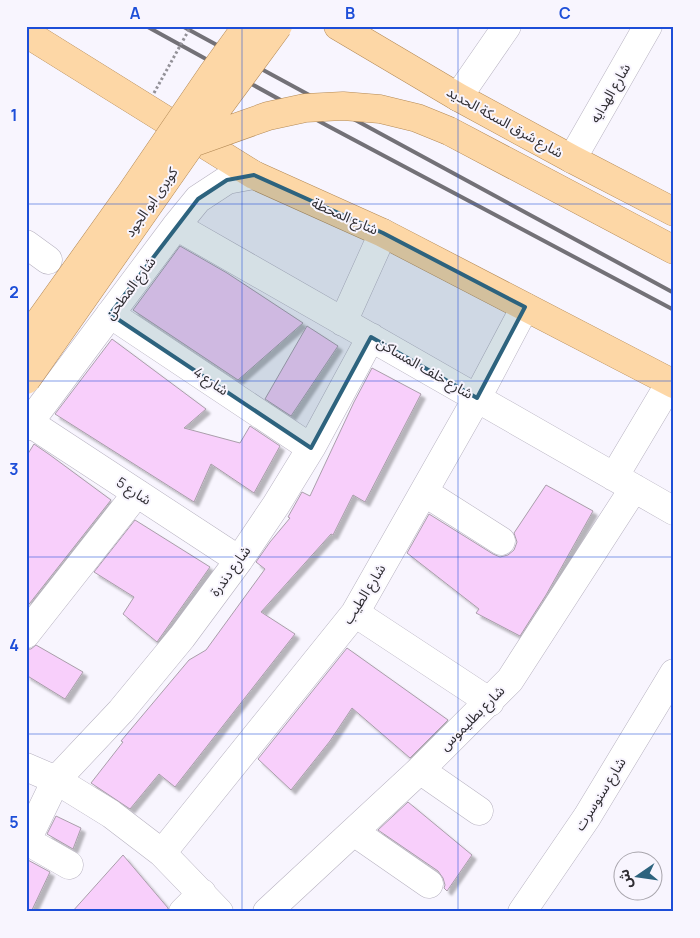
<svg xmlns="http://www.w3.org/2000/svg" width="700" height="938" viewBox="0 0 700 938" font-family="Manrope,'Noto Sans Arabic',sans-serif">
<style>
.building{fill:#f8cffb;stroke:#a99eaa;filter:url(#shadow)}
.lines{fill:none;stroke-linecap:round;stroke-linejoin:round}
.minor-casing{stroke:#b7b2c0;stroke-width:29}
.major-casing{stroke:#b48a56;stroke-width:29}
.minor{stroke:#fff;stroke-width:28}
.major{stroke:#fdd7a6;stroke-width:28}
.rail{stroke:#737177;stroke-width:4}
.major-bridge-casing{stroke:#b48a56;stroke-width:29;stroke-linecap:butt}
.path-bridge{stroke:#939198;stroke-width:3;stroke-dasharray:2.5 2.5;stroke-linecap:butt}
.major-bridge{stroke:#fdd7a6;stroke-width:28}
.marked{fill:#2d637e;fill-opacity:0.2;stroke:#2d637e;stroke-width:4;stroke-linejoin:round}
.grid{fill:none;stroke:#1d4ed8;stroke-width:1;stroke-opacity:0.55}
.labels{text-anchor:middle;stroke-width:4;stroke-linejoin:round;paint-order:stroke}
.street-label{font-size:14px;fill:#2f2d32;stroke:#f8f5fe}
.neatline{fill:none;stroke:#1d4ed8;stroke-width:2}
.grid-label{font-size:16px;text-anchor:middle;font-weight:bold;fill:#1d4ed8}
</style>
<defs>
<filter id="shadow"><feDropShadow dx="4.5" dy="4.5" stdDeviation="1" flood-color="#0004"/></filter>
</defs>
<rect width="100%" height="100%" fill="#f8f5fe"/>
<path class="building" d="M180,246L227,273L303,323L238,380L133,310Z
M307,326L338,346L291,416L265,399Z
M112,339L206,409L184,428L240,443L250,426L280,446L254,493L211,464L194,502L55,414Z
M372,368L421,394L365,502L353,495L333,535L331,534L261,612L295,634L175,787L159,774L130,809L91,783L123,742L121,741L189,660L206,650L265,569L256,562L270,542L290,518L288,517L302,492L310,496L354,402Z
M34,444L50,455L111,500L26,608V457Z
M546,485L593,511L546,595L520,636L476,613L479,609L407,553L429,514L493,554L500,557L508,555L514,550L517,542L514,533Z
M135,520L210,567L157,642L123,614L134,597L94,572Z
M36,645L83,672L65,699L26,675V649H31Z
M347,648L448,720L410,758L352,708L330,741L291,790L258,759Z
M408,802L472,855L447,891L444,888L445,885L443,878L438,871L378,830Z
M56,816L81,828L73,849L47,834Z
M123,855L168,908V912H72Z
M26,859L50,872L31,912H26Z"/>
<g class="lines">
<defs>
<path id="minor" d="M458,97L507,26
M572,159L648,26
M176,226L674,511
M26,244L48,260
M110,314L311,448
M343,322L383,233
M30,423L239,560
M26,427L176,226L198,199L227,180L254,175
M614,477L670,383
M424,492L501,541
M355,613L490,702
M26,634L137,493
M26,767L56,780L111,814L162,853L219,912
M420,770L479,811
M354,832L429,884
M27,841L69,865
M26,842L56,780L121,711L182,637L239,560L276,505L311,448L371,337
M162,853L355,613L477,398L525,307
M183,912L202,893
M267,912L420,770L510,680L634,488
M522,912L587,817L674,673"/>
<path id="major" d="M338,26L458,97L572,159L674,212
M26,33L254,175L383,233L674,384
M449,131L674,250"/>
</defs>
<use href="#minor" class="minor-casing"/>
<use href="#major" class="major-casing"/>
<use href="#minor" class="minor"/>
<use href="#major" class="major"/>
<path class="rail" d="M146,26L326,125L674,310
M182,26L674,293"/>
<defs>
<path id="major-bridge" d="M192,143L268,116L305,108L343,106L380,109L417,118L449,131
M26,340L131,193L213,73L247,26
M26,380L192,143L278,26"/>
</defs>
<use href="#major-bridge" class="major-bridge-casing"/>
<path class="path-bridge" d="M154,93L191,26"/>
<use href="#major-bridge" class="major-bridge"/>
</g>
<path class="marked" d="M254,175L383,233L525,307L477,398L371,337L311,448L110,314L198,199L227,180Z"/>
<path class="grid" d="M242,26V912M458,26V912M26,204H674M26,381H674M26,557H674M26,734H674"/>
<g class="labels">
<g class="street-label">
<text transform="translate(610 93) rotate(-60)" y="5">شارع الهدايه</text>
<text transform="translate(505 122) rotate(29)" y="5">شارع شرق السكة الحديد</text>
<text transform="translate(151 202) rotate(-55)" y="5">كوبرى ابو الجود</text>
<text transform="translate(345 216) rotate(24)" y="5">شارع المحطة</text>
<text transform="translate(130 288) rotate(-53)" y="5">شارع المطحن</text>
<text transform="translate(425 368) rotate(30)" y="5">شارع خلف المساكن</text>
<text transform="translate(211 381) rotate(34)" y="5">شارع 4</text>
<text transform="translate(134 491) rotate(33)" y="5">شارع 5</text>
<text transform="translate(230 571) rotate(-54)" y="5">شارع دندرة</text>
<text transform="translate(364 594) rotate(-58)" y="5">شارع الطيب</text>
<text transform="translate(472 718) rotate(-45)" y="5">شارع بطليموس</text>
<text transform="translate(600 794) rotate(-58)" y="5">شارع سنوسرت</text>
</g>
</g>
<rect width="700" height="938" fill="none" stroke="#f8f5fe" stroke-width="55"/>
<g transform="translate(638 876) rotate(257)"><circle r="24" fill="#f8f5fe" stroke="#a8a5ac"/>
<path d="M0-4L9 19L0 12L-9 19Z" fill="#2d637e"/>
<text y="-8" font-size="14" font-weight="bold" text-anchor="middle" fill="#2f2d32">ش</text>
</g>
<rect x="28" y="28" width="644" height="882" class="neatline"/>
<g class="grid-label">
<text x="135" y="19">A</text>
<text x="350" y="19">B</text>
<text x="565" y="19">C</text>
<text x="14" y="121">1</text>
<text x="14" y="298">2</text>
<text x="14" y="475">3</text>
<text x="14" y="651">4</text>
<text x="14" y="828">5</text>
</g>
</svg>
